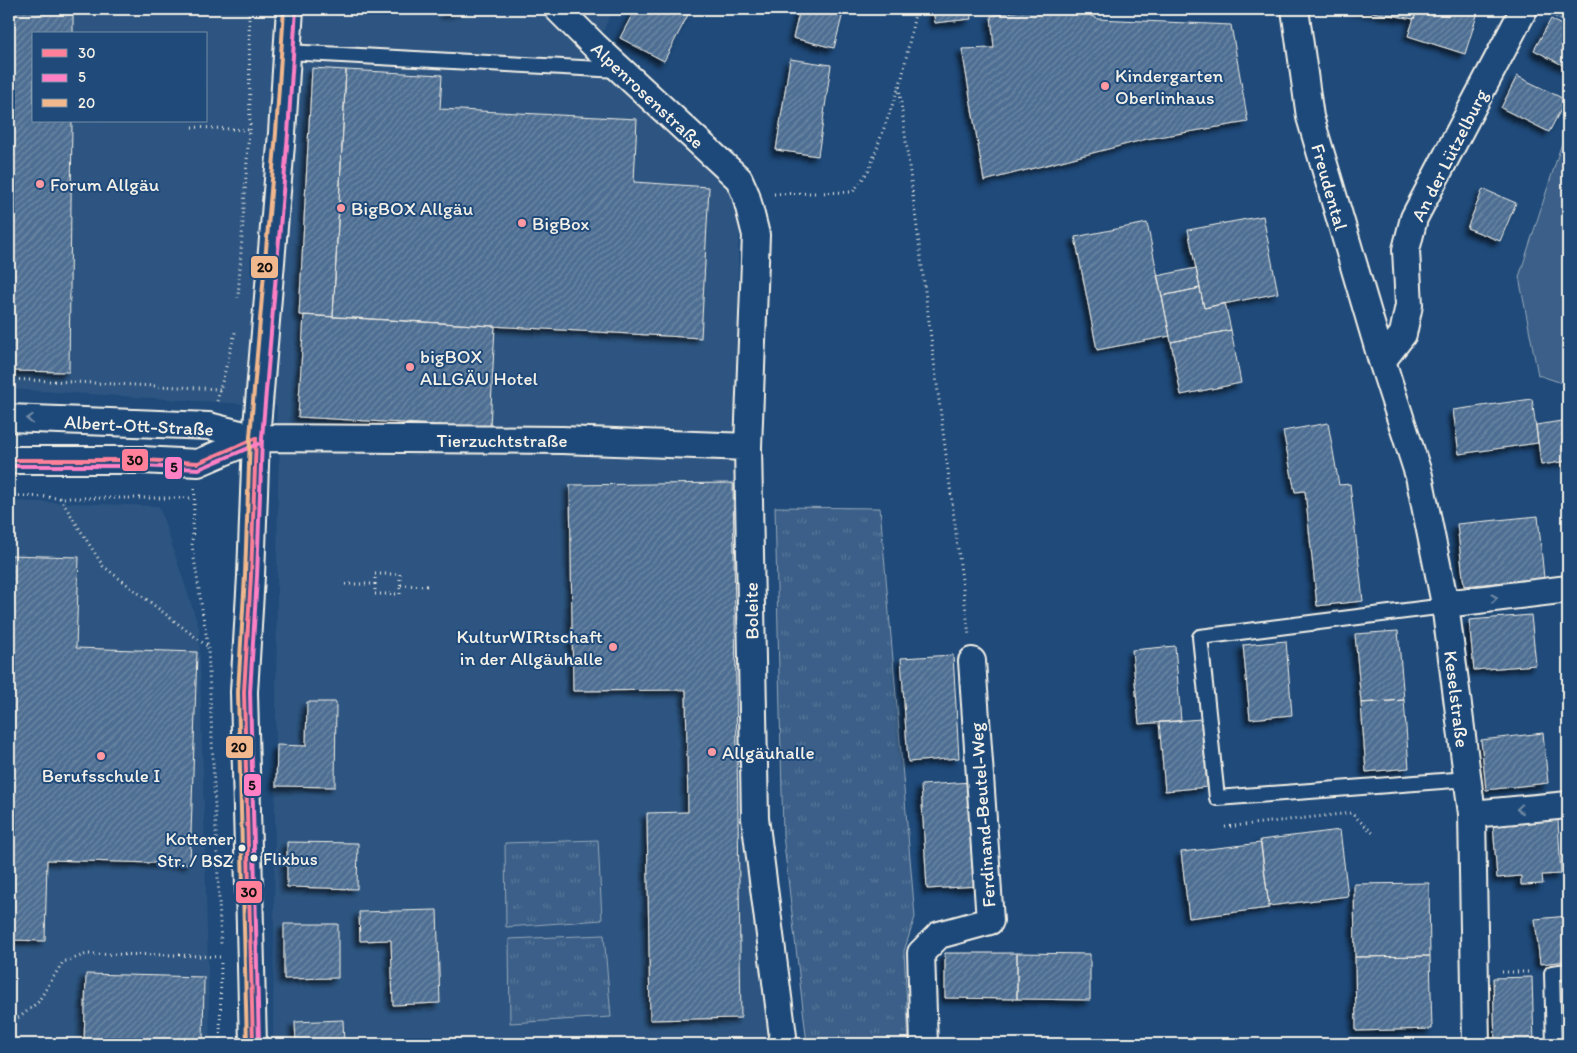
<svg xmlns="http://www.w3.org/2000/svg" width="1577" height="1053" viewBox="0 0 1577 1053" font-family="Itim,sans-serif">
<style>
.built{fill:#2d5581;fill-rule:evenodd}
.grass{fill:url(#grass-tufts);stroke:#97a8b8}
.green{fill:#3a5f88;stroke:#97a8b8}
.building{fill:url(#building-hatch);stroke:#f4f1e8;filter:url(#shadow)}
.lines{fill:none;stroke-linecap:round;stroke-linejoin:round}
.lane-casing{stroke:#f4f1e8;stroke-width:18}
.street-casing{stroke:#f4f1e8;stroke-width:30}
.path{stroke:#f4f1e8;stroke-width:3;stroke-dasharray:1 4;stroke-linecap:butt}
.lane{stroke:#1f4a7a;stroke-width:14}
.street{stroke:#1f4a7a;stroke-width:26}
.bus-1-casing{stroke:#1f4a7a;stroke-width:8}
.bus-2-casing{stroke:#1f4a7a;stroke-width:8}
.bus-3-casing{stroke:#1f4a7a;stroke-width:8}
.bus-1{stroke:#ff8098;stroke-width:4}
.bus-2{stroke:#ff80c5;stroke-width:4}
.bus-3{stroke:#f1b78d;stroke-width:4}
.oneway{stroke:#748da6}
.poi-dot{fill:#ff9aa2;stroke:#1f4a7a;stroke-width:2}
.bus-dot{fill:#f4f1e8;stroke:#1f4a7a;stroke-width:2}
.labels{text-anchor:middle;stroke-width:4;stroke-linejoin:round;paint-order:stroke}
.bus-label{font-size:18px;fill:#f4f1e8;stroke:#1f4a7a;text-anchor:end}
.poi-label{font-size:19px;fill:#f4f1e8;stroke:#1f4a7a;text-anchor:start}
.street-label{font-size:19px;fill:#f4f1e8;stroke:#1f4a7a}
.line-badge{stroke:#1f4a7a;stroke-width:2}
.pale-badge-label{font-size:14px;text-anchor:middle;font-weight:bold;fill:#111}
</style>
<defs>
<pattern id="grass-tufts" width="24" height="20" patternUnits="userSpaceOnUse" patternTransform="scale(1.25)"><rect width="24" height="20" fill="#3a5f88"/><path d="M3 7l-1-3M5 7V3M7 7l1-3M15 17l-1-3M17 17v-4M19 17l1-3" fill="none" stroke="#577699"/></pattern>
<pattern id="building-hatch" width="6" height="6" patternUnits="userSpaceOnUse" patternTransform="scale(1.25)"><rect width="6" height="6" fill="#4d6e92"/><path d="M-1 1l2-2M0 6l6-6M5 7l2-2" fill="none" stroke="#708aa6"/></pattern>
<filter id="shadow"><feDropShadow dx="-4.5" dy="4.5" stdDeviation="2.5" flood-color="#0009"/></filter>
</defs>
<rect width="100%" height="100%" fill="#1f4a7a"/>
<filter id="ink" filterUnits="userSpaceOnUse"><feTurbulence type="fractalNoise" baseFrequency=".02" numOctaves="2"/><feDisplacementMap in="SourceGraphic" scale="10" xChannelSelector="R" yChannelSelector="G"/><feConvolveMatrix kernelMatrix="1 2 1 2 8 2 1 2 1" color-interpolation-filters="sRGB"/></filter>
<g filter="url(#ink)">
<path class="built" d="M9,9H613L595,49L743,201L738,246L737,457L771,1044H273L278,479L280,445L276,427L277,406L9,389ZM34,34H206V121H34Z
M9,501L159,506L199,628L210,1044H9Z"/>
<path class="grass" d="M775,507L880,508L915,917L904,951L909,1044H807L783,835Z
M598,840L602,920L506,927L505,843Z
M604,935L611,1017L510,1023L509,939Z"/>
<path class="green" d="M1540,9H1568V24Z
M1568,124V385L1538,375L1519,277Z"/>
<path class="building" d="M9,9H73V34H34V121H72L69,372L9,371Z
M446,9H468L446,14Z
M635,9H681L689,13L664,61L620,38Z
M800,9H823L843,13L834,48L793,38Z
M933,9H970L971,19L935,23Z
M1028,9H1076L1098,19L1231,25L1248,122L1147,139L984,181L962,49L994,48L991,16Z
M1352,9H1417L1414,19Z
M1417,9H1479L1465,54L1408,36Z
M1551,19L1568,29V68L1534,50Z
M790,59L831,65L818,156L776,150Z
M312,68L346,70L333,317L299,315Z
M346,70L442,75L440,109L637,119L634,182L709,187L701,338L333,317Z
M1517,76L1566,100L1549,132L1501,108Z
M1483,189L1516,203L1500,241L1467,228Z
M1263,216L1278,293L1204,308L1188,230Z
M1147,223L1170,336L1097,350L1075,237Z
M1196,268L1200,288L1162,296L1157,276Z
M1200,288L1204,308L1225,303L1231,330L1171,342L1162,296Z
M304,315L495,326L490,428L298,417Z
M1231,330L1241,383L1181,395L1171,342Z
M1532,399L1538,443L1459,454L1453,410Z
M1568,420V461L1541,465L1536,425Z
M1328,423L1339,485L1350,484L1363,601L1317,606L1305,491L1295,492L1283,431Z
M733,483L741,1018L650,1020L647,813L688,812L686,690L573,691L570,485Z
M1538,516L1544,578L1464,586L1457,524Z
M9,555L79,557L76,648L197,652L190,864L47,860L45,941L9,940Z
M1531,615L1536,665L1474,670L1469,620Z
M1398,631L1404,700L1361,703L1355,634Z
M1286,641L1292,715L1250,719L1243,645Z
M1175,646L1181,721L1139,724L1132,650Z
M953,655L959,758L908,762L901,658Z
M1404,700L1409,768L1366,772L1361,703Z
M307,702H336L335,787L276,786L277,745L306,746Z
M1202,719L1207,787L1165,791L1159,722Z
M1543,733L1548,783L1486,790L1481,740Z
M973,782L979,886L927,889L921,785Z
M1558,820L1561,874L1542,875L1543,884L1521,885V876L1497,878L1493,824Z
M1340,830L1348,896L1269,906L1260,840Z
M287,842L358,843L357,889L287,887Z
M1261,843L1269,908L1189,918L1181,852Z
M1429,883L1430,956L1355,957L1354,884Z
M437,910L440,1003L393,1005L391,940L360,941L359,912Z
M1568,916V961L1540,964L1535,919Z
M284,924H338V978L284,979Z
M945,953H1017V999L945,998Z
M1017,953L1090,954V1000L1017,999Z
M1430,956L1432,1029L1356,1031L1355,957Z
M86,974L204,977L203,1044H84Z
M1532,977L1534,1044H1495L1493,978Z
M343,1020L344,1044H296L295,1022Z
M949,1040L1005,1043V1044H949Z"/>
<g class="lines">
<defs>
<path id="lane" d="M287,52L619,70
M1445,606L1200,637L1217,798L1468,779
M1554,1044L1552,973L1568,971"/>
<path id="street" d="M558,9L595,46L739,179L746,195L756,235L748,447L755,818L784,1044
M1295,9L1310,117L1382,361L1419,476L1445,604L1472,814L1476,1044
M1382,361L1403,334L1409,305L1406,250L1414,218L1524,9
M9,418L209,426L256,438L562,440L748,447
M9,460H142L198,463L256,438
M1445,604L1568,589
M1472,814L1568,805
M253,1044L244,692L251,576L256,438L282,133L290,9
M924,1044L921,953L939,935L990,921L972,661"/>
</defs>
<use href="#lane" class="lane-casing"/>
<use href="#street" class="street-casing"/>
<path class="path" d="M249,9L250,130
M1559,9L1568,14
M899,87L969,635
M192,127L249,130L238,298
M774,194L853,192L869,170L902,78L916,9
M9,379L220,389
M217,401L236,329
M195,489L192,545L208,647L221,946
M9,495L60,498H194
M60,498L103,566L207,646
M345,584H375V574H400V585
M375,584V594H400V585L429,586
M1225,827L1351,813L1374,834
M1502,972H1531
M9,1022L20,1017L38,1002L63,962L87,954L181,955L221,957
M220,1044L221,960"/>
<use href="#lane" class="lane"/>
<use href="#street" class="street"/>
<defs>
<path id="bus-1" d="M9,460H142L198,463L256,438
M253,1044L244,692L251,576L256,438"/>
<path id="bus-2" d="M9,466H142L199,469L258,444
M259,1044L250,692L257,576L262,438L288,134L296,9"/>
<path id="bus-3" d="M247,1044L238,692L245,576L250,437L276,133L284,9"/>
</defs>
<use href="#bus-1" class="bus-1-casing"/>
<use href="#bus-2" class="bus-2-casing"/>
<use href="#bus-3" class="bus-3-casing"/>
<use href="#bus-1" class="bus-1"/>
<use href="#bus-2" class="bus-2"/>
<use href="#bus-3" class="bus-3"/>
</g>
<defs><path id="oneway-chevron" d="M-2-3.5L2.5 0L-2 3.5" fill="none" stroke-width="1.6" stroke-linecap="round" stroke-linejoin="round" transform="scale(1.25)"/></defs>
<g class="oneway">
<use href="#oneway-chevron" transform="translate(30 419) rotate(-178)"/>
<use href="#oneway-chevron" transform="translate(1494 598) rotate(-7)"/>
<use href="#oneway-chevron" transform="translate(1520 809) rotate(174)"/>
</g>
</g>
<g class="poi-dot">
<circle cx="1105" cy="86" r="5"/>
<circle cx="40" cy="184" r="5"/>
<circle cx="341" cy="208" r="5"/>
<circle cx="522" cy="223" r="5"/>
<circle cx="410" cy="367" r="5"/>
<circle cx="613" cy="647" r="5"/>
<circle cx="712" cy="752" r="5"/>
<circle cx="101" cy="756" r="5"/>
</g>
<g class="bus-dot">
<circle cx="242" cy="848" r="4.5"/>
<circle cx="254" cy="858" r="4.5"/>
</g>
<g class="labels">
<g class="bus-label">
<text x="233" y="845">Kottener<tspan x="233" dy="22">Str. / BSZ</tspan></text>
<text x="263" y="865" text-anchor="start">Flixbus</text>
</g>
<g class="poi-label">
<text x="1115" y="82">Kindergarten<tspan x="1115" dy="22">Oberlinhaus</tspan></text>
<text x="50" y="191">Forum Allgäu</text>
<text x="351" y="215">BigBOX Allgäu</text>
<text x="532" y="230">BigBox</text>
<text x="420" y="363">bigBOX<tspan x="420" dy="22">ALLGÄU Hotel</tspan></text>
<text x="603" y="643" text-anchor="end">KulturWIRtschaft<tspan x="603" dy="22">in der Allgäuhalle</tspan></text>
<text x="722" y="759">Allgäuhalle</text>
<text x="101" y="782" text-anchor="middle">Berufsschule I</text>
</g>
<g class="street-label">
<text transform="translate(648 95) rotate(43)" y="7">Alpenrosenstraße</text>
<text transform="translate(1449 155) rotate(-63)" y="7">An der Lützelburg</text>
<text transform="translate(1330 187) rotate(74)" y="7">Freudental</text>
<text transform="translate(139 425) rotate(3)" y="7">Albert-Ott-Straße</text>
<text x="502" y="447">Tierzuchtstraße</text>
<text transform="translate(751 611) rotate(-91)" y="7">Boleite</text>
<text transform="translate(1457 699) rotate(83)" y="7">Keselstraße</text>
<text transform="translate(982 815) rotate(-94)" y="7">Ferdinand-Beutel-Weg</text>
</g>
</g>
<g class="line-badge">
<rect x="250" y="255" width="29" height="24" rx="5" fill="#f1b78d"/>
<rect x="121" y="448" width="28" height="24" rx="5" fill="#ff8098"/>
<rect x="164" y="456" width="19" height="24" rx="5" fill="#ff80c5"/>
<rect x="225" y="735" width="29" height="24" rx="5" fill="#f1b78d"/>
<rect x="243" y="773" width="19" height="24" rx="5" fill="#ff80c5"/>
<rect x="235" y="880" width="28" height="24" rx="5" fill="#ff8098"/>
</g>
<g class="pale-badge-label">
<text x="265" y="272">20</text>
<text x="135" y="465">30</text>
<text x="174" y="472">5</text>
<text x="239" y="752">20</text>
<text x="252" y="790">5</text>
<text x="249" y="897">30</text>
</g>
<rect width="1577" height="1053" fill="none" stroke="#1f4a7a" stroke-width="30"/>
<rect x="15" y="15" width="1547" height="1023" fill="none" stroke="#f4f1e8" stroke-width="2" filter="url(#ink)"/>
<rect x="32" y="32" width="175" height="90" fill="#1f4a7a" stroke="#748da6"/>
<rect x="42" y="49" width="25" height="8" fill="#ff8098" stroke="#748da6"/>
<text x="78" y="58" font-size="15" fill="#f4f1e8">30</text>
<rect x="42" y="74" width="25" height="8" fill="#ff80c5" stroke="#748da6"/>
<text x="78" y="82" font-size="15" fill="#f4f1e8">5</text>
<rect x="42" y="99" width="25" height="8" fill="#f1b78d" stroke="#748da6"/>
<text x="78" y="108" font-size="15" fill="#f4f1e8">20</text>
</svg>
